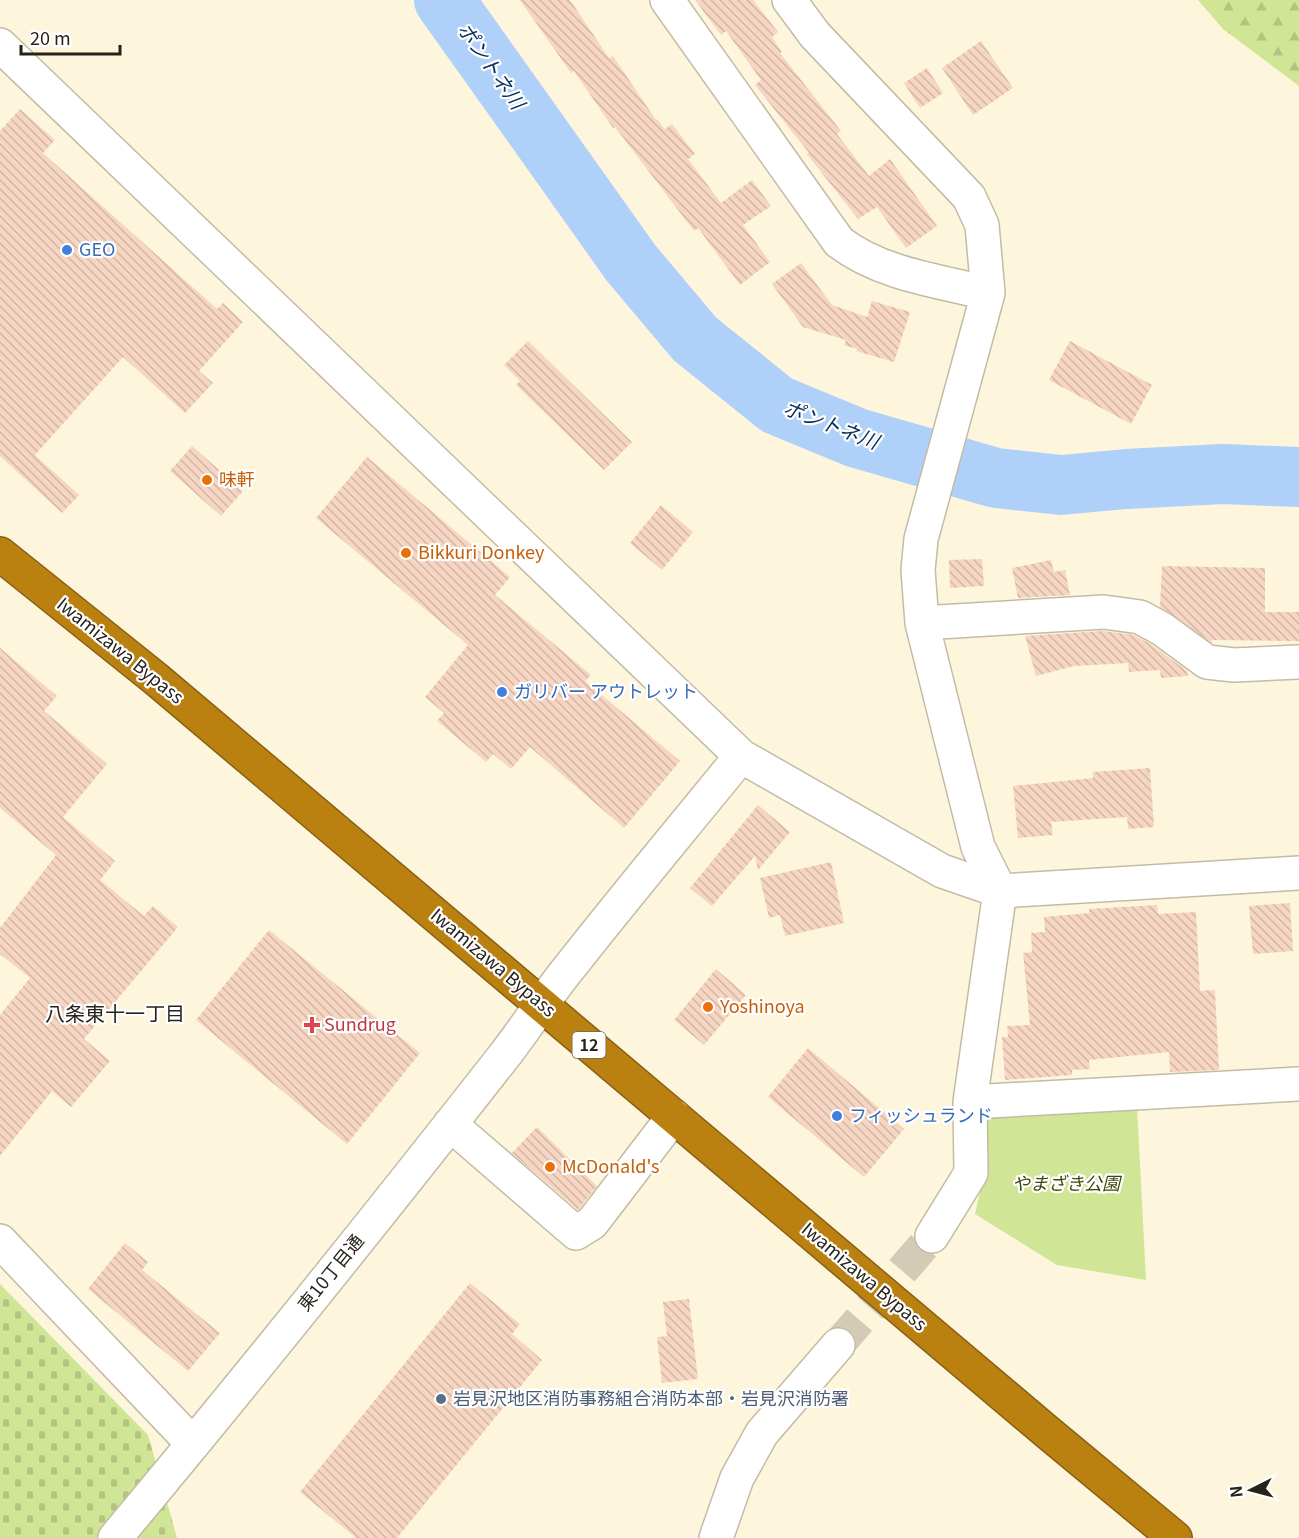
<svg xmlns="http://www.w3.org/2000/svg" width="1299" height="1538" viewBox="0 0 1299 1538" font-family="Georgia,'Noto Sans JP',serif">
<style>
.forest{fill:url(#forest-firs)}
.cemetery{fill:url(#cemetery-stones)}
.park{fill:#d0e595}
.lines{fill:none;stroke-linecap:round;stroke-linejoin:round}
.river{stroke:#afd0f8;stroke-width:60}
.building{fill:url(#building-back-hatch)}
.minor-tunnel{stroke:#d3cbb6;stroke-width:33;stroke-dasharray:33 16;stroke-linecap:butt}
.minor-casing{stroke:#c3bca5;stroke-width:36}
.highway-casing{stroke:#876014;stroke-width:36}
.minor{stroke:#fff;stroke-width:33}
.highway{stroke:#bb8110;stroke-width:33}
.shop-dot{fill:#3f7fe0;stroke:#fff;stroke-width:2}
.food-dot{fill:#e8710a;stroke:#fff;stroke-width:2}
.health-dot{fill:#e0444e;stroke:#fff;stroke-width:2}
.service-dot{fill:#5c6f8a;stroke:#fff;stroke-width:2}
.labels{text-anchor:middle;stroke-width:4.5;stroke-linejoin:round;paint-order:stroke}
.shield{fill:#fff;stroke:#68655f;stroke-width:1.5}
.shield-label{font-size:16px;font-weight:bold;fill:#27231b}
.shop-label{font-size:18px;fill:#366cbe;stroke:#fff;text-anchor:start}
.food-label{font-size:18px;fill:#c56008;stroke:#fff;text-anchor:start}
.street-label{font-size:18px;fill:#27231b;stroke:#fff}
.health-label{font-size:18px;fill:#be3a42;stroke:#fff;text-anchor:start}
.park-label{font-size:18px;font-style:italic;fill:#3d490a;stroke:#fff}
.service-label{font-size:18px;fill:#4e5e75;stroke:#fff;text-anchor:start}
.water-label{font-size:20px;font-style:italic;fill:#0c325b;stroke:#fff}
.neighbourhood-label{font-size:20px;fill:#27231b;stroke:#fff}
</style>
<defs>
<pattern id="forest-firs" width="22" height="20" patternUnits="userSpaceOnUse" patternTransform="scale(1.5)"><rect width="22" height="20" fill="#d0e595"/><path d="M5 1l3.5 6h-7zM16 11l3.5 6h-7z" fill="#b3c480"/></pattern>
<pattern id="cemetery-stones" width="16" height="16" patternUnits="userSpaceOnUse" patternTransform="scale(1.5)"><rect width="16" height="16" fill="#d0e595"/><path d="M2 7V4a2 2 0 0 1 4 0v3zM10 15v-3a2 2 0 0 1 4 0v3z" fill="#b3c480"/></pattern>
<pattern id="building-back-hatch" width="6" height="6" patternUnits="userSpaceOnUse" patternTransform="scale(1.5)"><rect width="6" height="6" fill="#f6d6c2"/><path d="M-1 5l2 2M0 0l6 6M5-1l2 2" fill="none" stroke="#d3b7a6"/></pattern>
</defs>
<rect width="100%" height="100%" fill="#fef5dd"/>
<path class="forest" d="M1198,0H1299V86L1223,29Z"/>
<path class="cemetery" d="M0,1284L148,1435L177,1538H0Z"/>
<path class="park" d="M1137,1106L1146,1280L1057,1265L975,1214L984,1175L982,1113Z"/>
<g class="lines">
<path class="river" d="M444,0L631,263L695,339L777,405L857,438L996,478L1061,485L1126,479L1223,474L1299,477"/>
</g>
<path class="building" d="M520,0H570L609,58L613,56L656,120L657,119L665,129L672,124L695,154L688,159L721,203L752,180L771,206L743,225L770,262L740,285L698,228L694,231L615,127L613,128L574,71L571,73Z
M695,0H753L778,32L772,37L782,52L780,53L841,131L837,134L869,176L890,159L937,226L906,248L877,207L858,219L807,154L809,153L755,85L761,80L726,31L721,35Z
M981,41L1013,88L973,115L942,68Z
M927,68L943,93L920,108L904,83Z
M20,109L55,140L43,153L217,309L223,303L243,322L199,371L213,383L185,413L123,357L35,455L79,495L62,513L0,456V131Z
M801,263L832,305L867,317L872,301L910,312L894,362L856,351L857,349L844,345L846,340L803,327L772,284Z
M528,341L632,442L604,470L516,385L520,381L504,365Z
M1070,341L1152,385L1131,424L1049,380Z
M192,446L243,491L221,516L170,471Z
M367,457L510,577L495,595L591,675L585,681L680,761L624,828L530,747L511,769L493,754L486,762L437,721L444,713L425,697L468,645L316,518Z
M661,505L693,532L662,570L630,543Z
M982,559L984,586L950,588L949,560Z
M1051,560L1054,572L1065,570L1070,595L1018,598L1012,568Z
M1162,566L1265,568V612H1299V641L1212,640V643L1160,607Z
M1103,631L1134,635L1152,645L1187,671L1188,676L1161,678L1160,670L1129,672L1128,663L1074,666L1036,676L1025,636Z
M0,648L57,696L44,711L107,764L63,817L115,861L100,880L144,916L153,906L178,927L84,1039L110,1061L71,1107L52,1091L0,1156V1015L30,978L0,954V928L56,855L0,808Z
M1150,768L1154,827L1128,829L1127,817L1051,822L1053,835L1018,838L1013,786L1093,778V772Z
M758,805L790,832L758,870L755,856L712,906L690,888Z
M831,862L844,923L785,936L780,915L769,918L760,878Z
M1290,903L1293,951L1253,954L1249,906Z
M1157,905L1158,914L1196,912L1200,991L1215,990L1219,1070L1170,1072L1169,1052L1089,1060L1090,1069L1072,1070V1075L1005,1080L1002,1037H1008L1007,1026L1030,1025L1023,953L1032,952L1031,933L1045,932L1044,917L1089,913V909Z
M269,930L420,1053L347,1144L196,1020Z
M716,969L746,995L704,1045L674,1020Z
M808,1048L904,1129L864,1177L768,1097Z
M537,1127L597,1186L578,1210L512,1153Z
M125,1243L148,1262L142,1270L220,1333L188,1371L88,1289Z
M470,1283L520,1324L512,1334L542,1360L397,1538H356L300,1492Z
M689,1299L698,1379L662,1383L657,1337L667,1336L663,1302Z"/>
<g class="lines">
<path class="minor-tunnel" d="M838,1345L932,1236"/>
<defs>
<path id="minor" d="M667,0L839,242C881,274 938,281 988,293
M789,0L815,35L969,197L982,225L988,293L921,539L918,570L922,623L1104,612L1140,617L1162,629L1207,662L1234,665L1299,662
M0,45L741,756L942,871L1000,891L978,847L922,623
M970,1102L1000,891L1299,873
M450,1124L576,1233L592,1223L674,1116
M932,1236L971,1173L970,1102L1299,1084
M0,1241L193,1444
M115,1538C247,1380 377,1218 504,1056C528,1025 548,993 573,963C628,893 685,825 741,756
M716,1538L737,1478L762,1433L838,1345"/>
<path id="highway" d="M0,554L156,679L1046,1431L1175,1538"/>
</defs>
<use href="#minor" class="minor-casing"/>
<use href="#highway" class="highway-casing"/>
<use href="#minor" class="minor"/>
<use href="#highway" class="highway"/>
</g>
<g class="shop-dot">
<circle cx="67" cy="250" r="6"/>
<circle cx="502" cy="692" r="6"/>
<circle cx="837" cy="1116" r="6"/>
</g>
<g class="food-dot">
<circle cx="207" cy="480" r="6"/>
<circle cx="406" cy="553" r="6"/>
<circle cx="708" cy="1007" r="6"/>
<circle cx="550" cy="1167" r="6"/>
</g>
<path class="health-dot" d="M309 1016h6v6h6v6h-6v6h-6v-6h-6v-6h6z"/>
<circle class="service-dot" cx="441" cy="1399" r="6"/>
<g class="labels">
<rect class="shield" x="572.5" y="1032" width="33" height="26" rx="4.5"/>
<g class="shield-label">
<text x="589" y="1051">12</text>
</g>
<g class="shop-label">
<text x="79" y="256">GEO</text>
<text x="514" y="698">ガリバー アウトレット</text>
<text x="849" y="1122">フィッシュランド</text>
</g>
<g class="food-label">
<text x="219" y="486">味軒</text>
<text x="418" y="559">Bikkuri Donkey</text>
<text x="720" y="1013">Yoshinoya</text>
<text x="562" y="1173">McDonald's</text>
</g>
<g class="street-label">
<text transform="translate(120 651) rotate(39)" y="6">Iwamizawa Bypass</text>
<text transform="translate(493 963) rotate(40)" y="6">Iwamizawa Bypass</text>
<text transform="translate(331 1273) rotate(-51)" y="6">東10丁目通</text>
<text transform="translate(864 1277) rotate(40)" y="6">Iwamizawa Bypass</text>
</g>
<g class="health-label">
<text x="324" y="1031">Sundrug</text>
</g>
<g class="park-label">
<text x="1066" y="1190">やまざき公園</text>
</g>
<g class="service-label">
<text x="453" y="1405">岩見沢地区消防事務組合消防本部・岩見沢消防署</text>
</g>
<g class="water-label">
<text transform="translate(491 66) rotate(55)" y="7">ポントネ川</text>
<text transform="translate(831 425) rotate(21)" y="7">ポントネ川</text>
</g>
<g class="neighbourhood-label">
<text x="115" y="1021">八条東十一丁目</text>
</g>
</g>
<g transform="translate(1251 1490) rotate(264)" stroke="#ffffff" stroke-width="4.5" paint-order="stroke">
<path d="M0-4.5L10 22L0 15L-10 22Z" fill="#27231b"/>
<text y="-9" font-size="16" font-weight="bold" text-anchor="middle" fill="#27231b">N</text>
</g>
<path d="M21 45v9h99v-9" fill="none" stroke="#27231b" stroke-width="3"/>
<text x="30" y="45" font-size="18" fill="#27231b" stroke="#ffffff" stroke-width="4.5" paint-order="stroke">20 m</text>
</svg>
